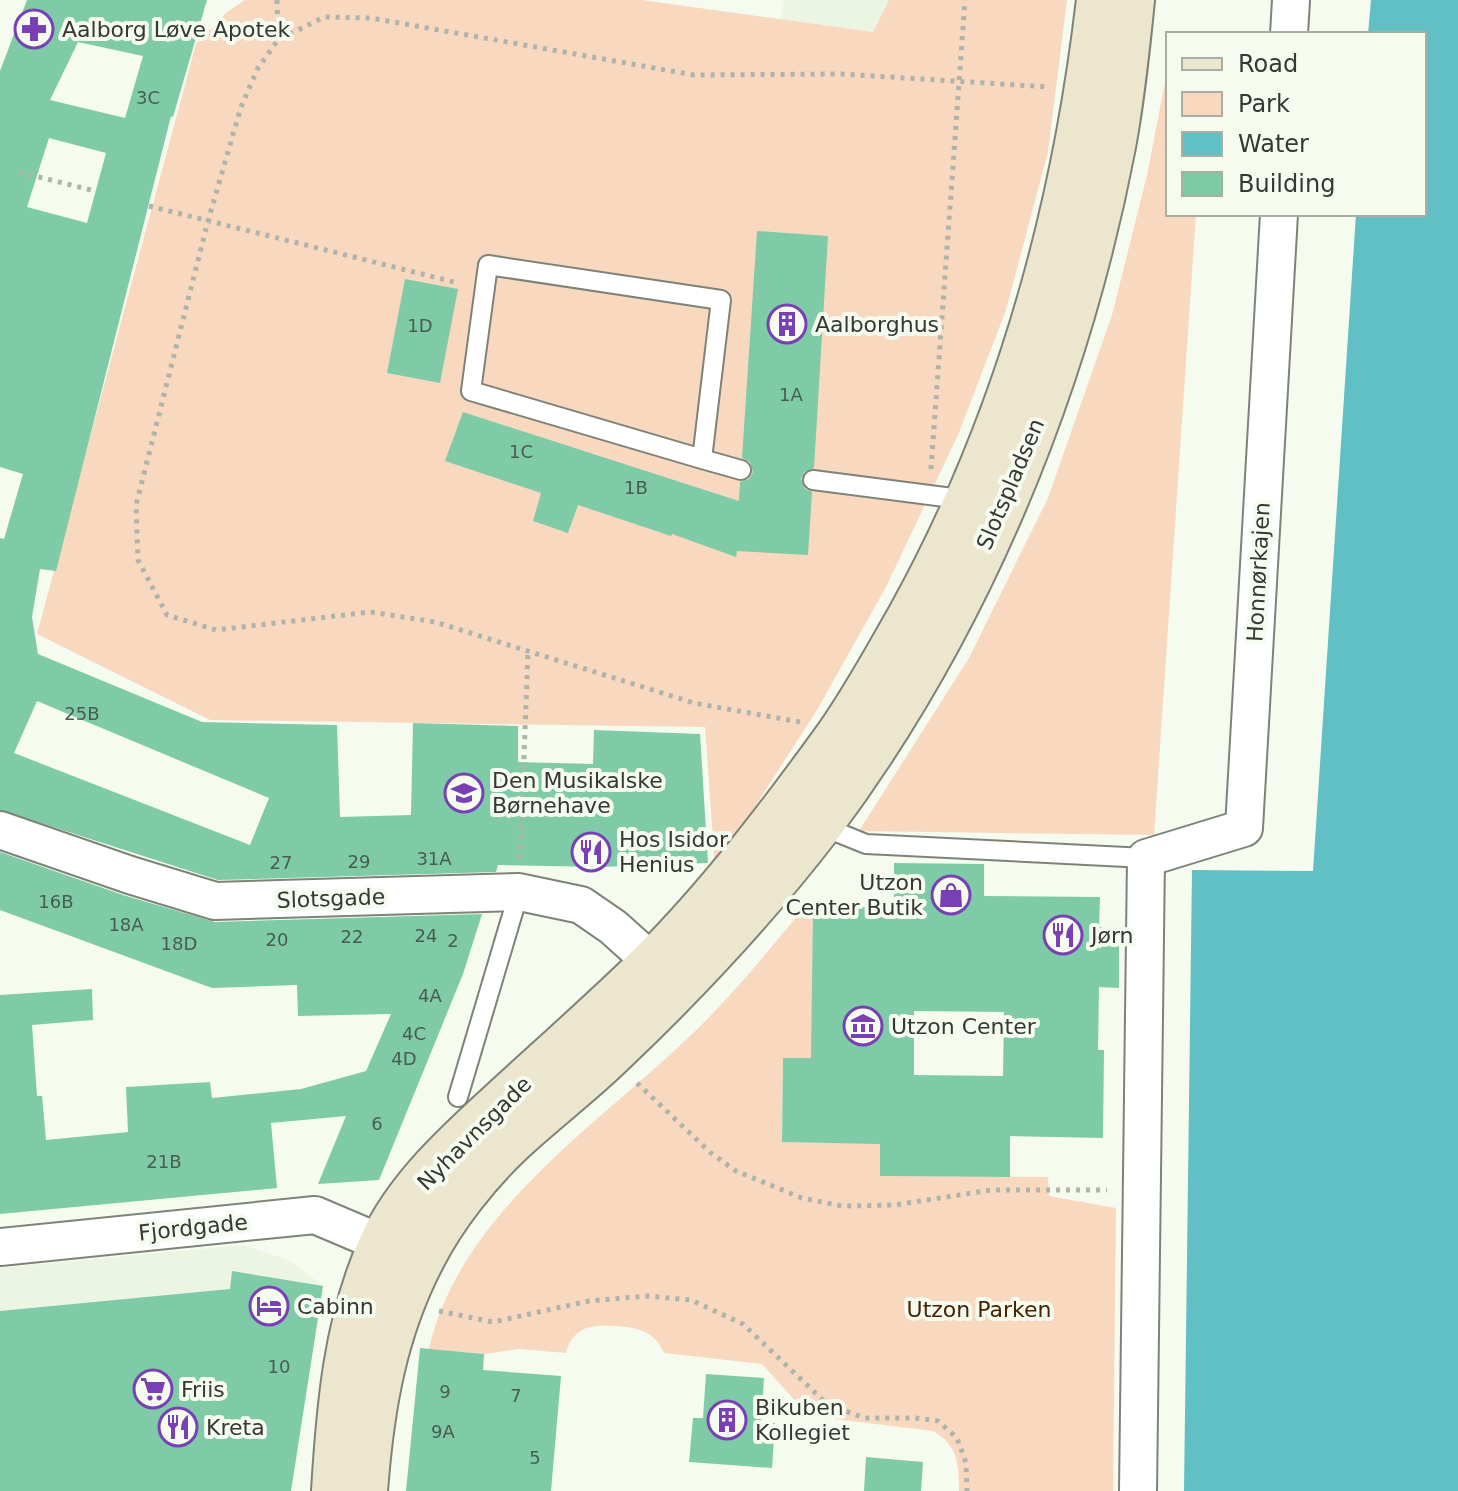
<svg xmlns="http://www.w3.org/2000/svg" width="1458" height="1491" viewBox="0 0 1458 1491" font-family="'DejaVu Sans',sans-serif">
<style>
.built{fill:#ebf5e1}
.green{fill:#f9d8c0}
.water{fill:#60c0c3}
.building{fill:#7fcba7;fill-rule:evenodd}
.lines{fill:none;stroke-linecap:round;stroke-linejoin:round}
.lane-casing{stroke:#7e8378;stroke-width:22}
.street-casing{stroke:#7e8378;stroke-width:40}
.secondary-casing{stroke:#7e8378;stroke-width:48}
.path{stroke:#afb4aa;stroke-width:5;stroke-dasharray:4 6;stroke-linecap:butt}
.lane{stroke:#fff;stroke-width:18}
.street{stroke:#fff;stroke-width:36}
.secondary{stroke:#ede6ce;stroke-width:44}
.labels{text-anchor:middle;stroke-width:8;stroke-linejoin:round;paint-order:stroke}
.number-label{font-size:18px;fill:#485d50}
.poi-label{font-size:22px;fill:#363833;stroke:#f5fbef;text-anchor:start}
.street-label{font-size:22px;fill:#363833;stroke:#f5fbef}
.park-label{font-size:22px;fill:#472300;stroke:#f5fbef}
</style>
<rect width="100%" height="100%" fill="#f5fbef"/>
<path class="built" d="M784,0H889L873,32L781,19Z
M243,1245L290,1261L323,1286L291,1491H0V1268Z"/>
<path class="green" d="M245,0H642L873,32L889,0H1067L1048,152L1006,310L958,435L886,587L817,710L715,869L705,727L210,720L37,634L196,44L227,12Z
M1168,67V214H1196L1154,835L859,831L969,658L1048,498L1112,315L1147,175Z
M813,906L812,1058H783L782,1142L880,1143V1176L1048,1177L1049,1196L1116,1208L1113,1491H959C959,1465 958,1445 933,1431L809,1416L762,1364L664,1353C654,1331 639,1328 617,1326C593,1324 573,1326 566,1353L519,1349L484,1354L429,1349C459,1215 595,1127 689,1037C729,999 766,954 802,910Z"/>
<path class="water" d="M1371,0H1458V1491H1184L1192,870L1313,871L1356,214H1424V34H1368Z"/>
<path class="building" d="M27,0H207L173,117L171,116L56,571L40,569L32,617L38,654L202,722L337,725L340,817L411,815L413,723L518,726V762L593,764L594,730L700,734L708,863L600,867L498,865L496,872L218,880L0,810V538L4,539L23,474L0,467V71ZM78,42L143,56L125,118L50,100ZM49,138L106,153L87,223L27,207ZM37,701L269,798L250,845L14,753Z
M757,231L828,236L814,468L804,472L801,479L805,489L812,492L808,555L737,551L736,557L672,534L671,536L578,505L568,533L533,521L541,493L445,461L463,412L739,501L740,482L749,479L753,472L750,462L742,458Z
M405,279L458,289L440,383L387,373Z
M0,852L123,895L215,922L482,914L463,974L379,1180L318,1184L346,1116L271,1123L277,1188L0,1214V995L92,989L93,1020L32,1025L37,1096H42L46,1140L128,1132L126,1087L210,1082L212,1098L301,1089L366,1071L391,1014L298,1016L297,985L212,988L0,910Z
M894,863L984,864V896L1100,897L1099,927H1119V988L1099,987L1098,1050H1104L1103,1138L1010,1136V1177L880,1176V1144L782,1142L783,1058H811L813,906L894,907ZM914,1011L1004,1012L1003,1076L914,1075Z
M232,1271L323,1286L291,1491H0V1311L230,1289Z
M420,1348L484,1354L483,1370L561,1376L551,1491H406Z
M706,1374L764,1378L761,1423H775L772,1468L689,1462L693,1418H703Z
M866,1457L923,1462L921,1491H864Z"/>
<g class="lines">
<defs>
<path id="lane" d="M702,459L721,300L488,265L471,391L702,459L741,470
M813,480L968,500
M819,825L866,844L1146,858
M458,1097L519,892"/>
<path id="street" d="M1289,34L1291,0
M0,830L130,875L215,901L519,892L581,905L613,927L652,962
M0,1247L315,1215L381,1243
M1138,1491L1146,858L1244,828L1279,214"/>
<path id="secondary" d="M334,1491C339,1408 346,1322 381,1245C408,1184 468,1133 516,1089C561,1048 607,1007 650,965C719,896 780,816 837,737C864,699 886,658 909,618C1015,427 1074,216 1099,0
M365,1491C371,1409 384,1331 423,1257C444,1216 478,1173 512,1141C544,1111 579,1085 610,1055C685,984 757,907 820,825C969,626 1066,389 1113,146C1122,98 1127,49 1132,0"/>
</defs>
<use href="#lane" class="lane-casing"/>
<use href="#street" class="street-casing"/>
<use href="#secondary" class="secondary-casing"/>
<path class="path" d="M277,0L278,40
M19,172L95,191
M149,206L458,283
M931,469L965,0
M800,722L694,703L435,622L370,612L216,630L167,615L138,560L136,505L208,221L241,107L258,68L278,40L324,17L371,18L694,75L841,74L1049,87
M520,859L528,653
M637,1083L711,1153L736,1171L802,1198L842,1206L895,1205L991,1190H1107
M439,1311L493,1322L589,1301L647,1296L691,1300L743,1324L828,1405L865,1418H915L938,1421L957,1438L966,1463L967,1491"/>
<use href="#lane" class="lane"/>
<use href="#street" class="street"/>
<use href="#secondary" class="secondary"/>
</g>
<defs>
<symbol id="pharmacy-ring" viewBox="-11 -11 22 22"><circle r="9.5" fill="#f5fbef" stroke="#7940b6" stroke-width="1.5"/><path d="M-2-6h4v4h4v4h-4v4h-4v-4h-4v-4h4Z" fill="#7940b6"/></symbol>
<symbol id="building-ring" viewBox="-11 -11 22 22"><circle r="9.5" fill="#f5fbef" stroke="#7940b6" stroke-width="1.5"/><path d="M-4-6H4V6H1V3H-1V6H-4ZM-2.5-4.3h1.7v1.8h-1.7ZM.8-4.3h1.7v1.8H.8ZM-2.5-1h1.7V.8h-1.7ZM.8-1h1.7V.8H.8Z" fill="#7940b6"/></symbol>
<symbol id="school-ring" viewBox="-11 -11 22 22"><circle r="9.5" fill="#f5fbef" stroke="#7940b6" stroke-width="1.5"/><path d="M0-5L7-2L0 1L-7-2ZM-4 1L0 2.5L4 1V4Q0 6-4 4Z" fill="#7940b6"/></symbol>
<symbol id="restaurant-ring" viewBox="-11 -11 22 22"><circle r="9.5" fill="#f5fbef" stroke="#7940b6" stroke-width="1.5"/><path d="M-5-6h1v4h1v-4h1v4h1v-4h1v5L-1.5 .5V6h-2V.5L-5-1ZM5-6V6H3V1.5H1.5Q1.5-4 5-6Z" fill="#7940b6"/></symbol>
<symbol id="shop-ring" viewBox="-11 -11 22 22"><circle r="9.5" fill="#f5fbef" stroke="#7940b6" stroke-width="1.5"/><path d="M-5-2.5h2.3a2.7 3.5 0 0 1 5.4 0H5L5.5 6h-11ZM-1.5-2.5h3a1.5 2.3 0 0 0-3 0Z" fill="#7940b6"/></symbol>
<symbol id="museum-ring" viewBox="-11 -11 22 22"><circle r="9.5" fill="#f5fbef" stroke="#7940b6" stroke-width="1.5"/><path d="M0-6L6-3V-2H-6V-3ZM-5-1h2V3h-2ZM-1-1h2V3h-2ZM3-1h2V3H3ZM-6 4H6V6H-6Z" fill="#7940b6"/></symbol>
<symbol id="hotel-ring" viewBox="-11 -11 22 22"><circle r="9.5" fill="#f5fbef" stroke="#7940b6" stroke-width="1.5"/><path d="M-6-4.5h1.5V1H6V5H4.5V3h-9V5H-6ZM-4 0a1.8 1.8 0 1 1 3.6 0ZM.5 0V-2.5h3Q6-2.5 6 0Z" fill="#7940b6"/></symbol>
<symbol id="supermarket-ring" viewBox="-11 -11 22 22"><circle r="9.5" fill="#f5fbef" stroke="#7940b6" stroke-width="1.5"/><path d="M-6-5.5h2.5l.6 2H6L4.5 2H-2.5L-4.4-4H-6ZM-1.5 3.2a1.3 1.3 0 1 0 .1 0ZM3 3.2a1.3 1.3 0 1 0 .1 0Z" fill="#7940b6"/></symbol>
</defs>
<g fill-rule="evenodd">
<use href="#pharmacy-ring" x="12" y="7" width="44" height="44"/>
<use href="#building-ring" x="765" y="302" width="44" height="44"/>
<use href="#school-ring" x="442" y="771" width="44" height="44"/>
<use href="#restaurant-ring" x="569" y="830" width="44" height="44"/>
<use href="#shop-ring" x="929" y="873" width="44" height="44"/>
<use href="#restaurant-ring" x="1041" y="913" width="44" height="44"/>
<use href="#museum-ring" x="841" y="1004" width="44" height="44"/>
<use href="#hotel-ring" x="247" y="1284" width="44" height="44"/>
<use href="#supermarket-ring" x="131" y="1367" width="44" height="44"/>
<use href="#building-ring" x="705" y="1398" width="44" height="44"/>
<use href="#restaurant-ring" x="156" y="1405" width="44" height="44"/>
</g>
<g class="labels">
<g class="number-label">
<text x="148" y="104">3C</text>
<text x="420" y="332">1D</text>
<text x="791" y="401">1A</text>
<text x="521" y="458">1C</text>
<text x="636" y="494">1B</text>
<text x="82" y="720">25B</text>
<text x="434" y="865">31A</text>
<text x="359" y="868">29</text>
<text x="281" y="869">27</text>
<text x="56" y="908">16B</text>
<text x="126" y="931">18A</text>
<text x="426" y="942">24</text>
<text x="352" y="943">22</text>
<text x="277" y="946">20</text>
<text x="453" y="947">2</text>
<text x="179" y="950">18D</text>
<text x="430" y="1002">4A</text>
<text x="414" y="1040">4C</text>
<text x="404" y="1065">4D</text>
<text x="377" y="1130">6</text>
<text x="164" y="1168">21B</text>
<text x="279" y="1373">10</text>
<text x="445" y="1398">9</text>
<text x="516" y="1402">7</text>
<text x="443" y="1438">9A</text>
<text x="535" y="1464">5</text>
</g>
<g class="poi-label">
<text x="62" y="37">Aalborg Løve Apotek</text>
<text x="815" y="332">Aalborghus</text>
<text x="492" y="788">Den Musikalske<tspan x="492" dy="25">Børnehave</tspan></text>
<text x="619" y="847">Hos Isidor<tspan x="619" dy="25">Henius</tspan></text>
<text x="923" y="890" text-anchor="end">Utzon<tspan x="923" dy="25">Center Butik</tspan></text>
<text x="1091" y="943">Jørn</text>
<text x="891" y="1034">Utzon Center</text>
<text x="297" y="1314">Cabinn</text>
<text x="181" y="1397">Friis</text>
<text x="755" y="1415">Bikuben<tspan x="755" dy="25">Kollegiet</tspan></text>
<text x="206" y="1435">Kreta</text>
</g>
<g class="street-label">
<text transform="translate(1010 484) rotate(-67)" y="8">Slotspladsen</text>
<text transform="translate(1258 572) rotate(-87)" y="8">Honnørkajen</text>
<text transform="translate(331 898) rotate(-2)" y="8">Slotsgade</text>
<text transform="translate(474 1133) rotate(-45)" y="8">Nyhavnsgade</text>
<text transform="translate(193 1227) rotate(-6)" y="8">Fjordgade</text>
</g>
<g class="park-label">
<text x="979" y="1317">Utzon Parken</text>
</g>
</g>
<rect x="1166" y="32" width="260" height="184" fill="#f5fbef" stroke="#a9ada4" stroke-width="2"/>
<rect x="1182" y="58" width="40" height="12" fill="#ede6ce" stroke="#a9ada4" stroke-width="2"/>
<text x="1238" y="72" font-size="24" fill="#363833">Road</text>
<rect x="1182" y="92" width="40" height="24" fill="#f9d8c0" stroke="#a9ada4" stroke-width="2"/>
<text x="1238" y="112" font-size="24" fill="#363833">Park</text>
<rect x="1182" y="132" width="40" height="24" fill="#60c0c3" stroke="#a9ada4" stroke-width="2"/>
<text x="1238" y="152" font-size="24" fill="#363833">Water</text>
<rect x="1182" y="172" width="40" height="24" fill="#7fcba7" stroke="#a9ada4" stroke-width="2"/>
<text x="1238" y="192" font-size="24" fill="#363833">Building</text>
</svg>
